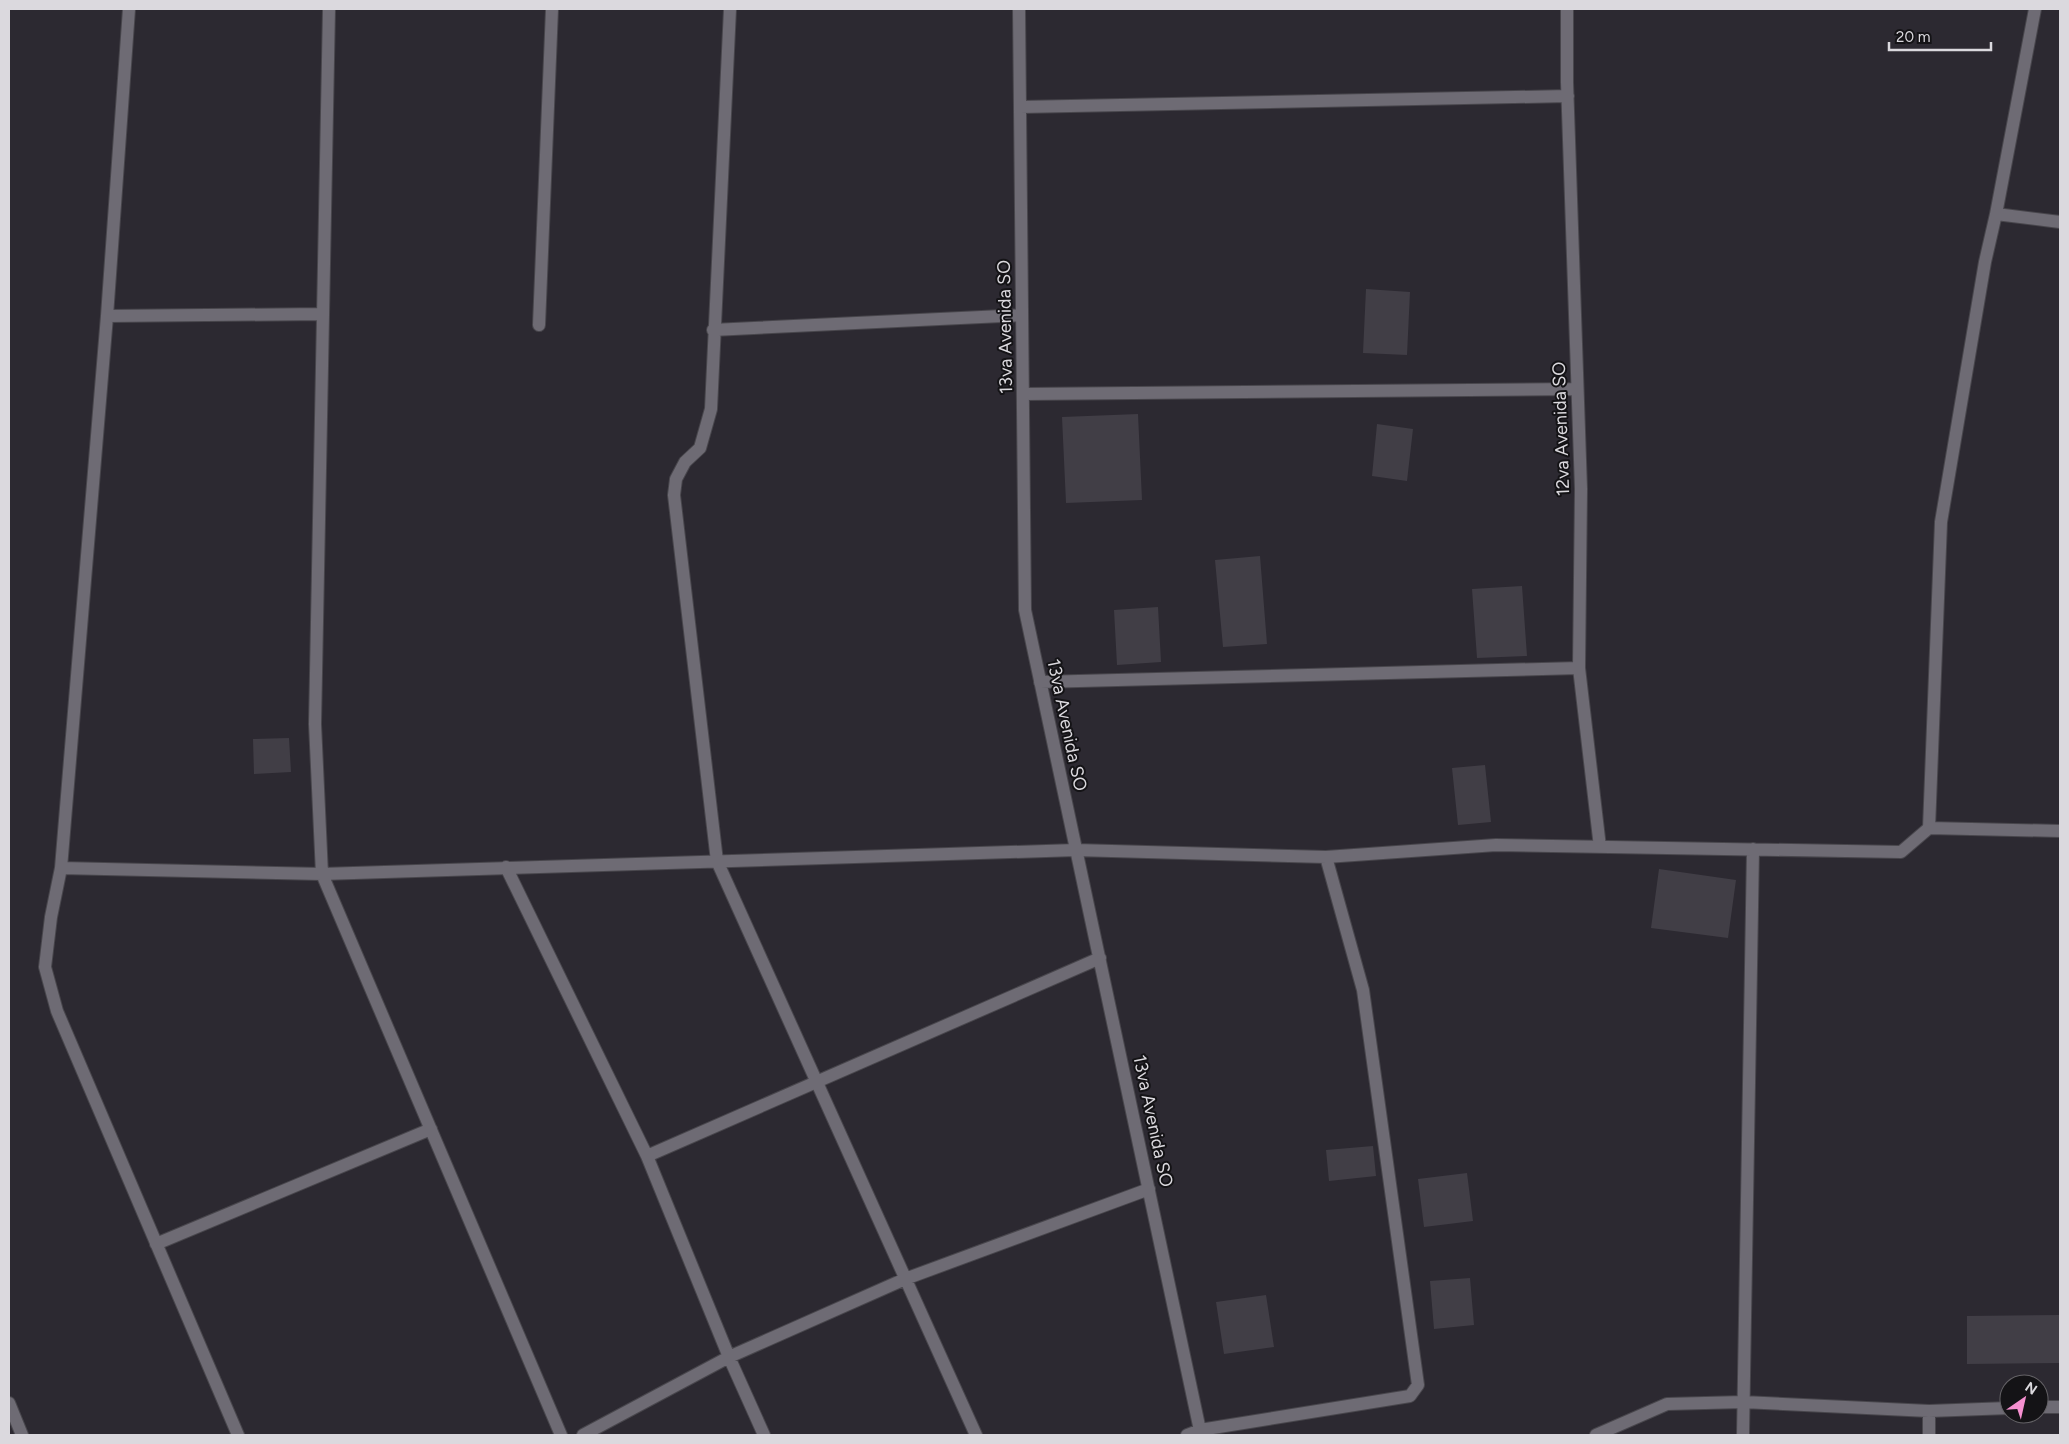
<svg xmlns="http://www.w3.org/2000/svg" width="2069" height="1444" viewBox="0 0 2069 1444" font-family="Figtree,sans-serif">
<style>
.building{fill:#413e46}
.lines{fill:none;stroke-linecap:round;stroke-linejoin:round}
.minor-casing{stroke:#48464c;stroke-width:14}
.minor{stroke:#6e6b74;stroke-width:12}
.labels{text-anchor:middle;stroke-width:4;stroke-linejoin:round;paint-order:stroke}
.street-label{font-size:18px;fill:#dbd9de;stroke:#141316}
</style>
<rect width="100%" height="100%" fill="#2c2931"/>
<path class="building" d="M1366,289L1410,292L1407,355L1363,353Z
M1138,414L1142,500L1066,503L1062,417Z
M1377,424L1413,429L1407,481L1372,476Z
M1260,556L1267,644L1223,647L1215,560Z
M1522,586L1527,656L1477,658L1472,589Z
M1158,607L1161,662L1117,665L1114,610Z
M289,738L291,772L254,774L253,739Z
M1485,765L1491,822L1458,825L1452,768Z
M1659,869L1736,880L1728,938L1651,928Z
M1373,1146L1376,1176L1329,1181L1326,1150Z
M1467,1173L1473,1221L1424,1227L1418,1179Z
M1470,1278L1474,1325L1434,1329L1430,1281Z
M1266,1295L1274,1347L1224,1354L1216,1302Z
M2060,1315V1363L1967,1364V1316Z"/>
<g class="lines">
<defs>
<path id="minor" d="M129,9L107,316L61,868L51,917L45,967L57,1011L238,1435
M329,9L315,724L322,874L561,1435
M730,9L711,409L700,448L685,462L676,479L674,495L717,861L976,1435
M1019,9L1025,610L1201,1435
M1567,9V82L1581,489L1579,668L1600,847
M1020,107L1568,96
M1996,214L2035,9
M107,316L323,314
M539,325L552,9
M713,330L1021,315
M1024,394L1577,389
M1040,682L1579,668
M1929,828L2060,831
M506,867L647,1156L729,1357L764,1435
M61,868L322,874L1076,850L1326,857L1496,845L1901,852L1929,828L1941,522L1985,262L1996,214L2060,222
M647,1156L1100,958
M156,1244L431,1129
M9,1403L22,1435
M2039,1407H2060
M1929,1411V1435
M583,1435L729,1357L905,1279L1149,1189
M1187,1435L1200,1430L1410,1396L1418,1385L1363,990L1326,857
M1596,1435L1667,1404L1743,1402L1929,1411L2009,1408
M1743,1435L1753,849"/>
</defs>
<use href="#minor" class="minor-casing"/>
<use href="#minor" class="minor"/>
</g>
<g class="labels">
<g class="street-label">
<text transform="translate(1005 327) rotate(-91)" y="6">13va Avenida SO</text>
<text transform="translate(1561 429) rotate(-92)" y="6">12va Avenida SO</text>
<text transform="translate(1067 725) rotate(78)" y="6">13va Avenida SO</text>
<text transform="translate(1153 1121) rotate(78)" y="6">13va Avenida SO</text>
</g>
</g>
<rect width="2069" height="1444" fill="none" stroke="#dbd9de" stroke-width="20"/>
<g transform="translate(2024 1399) rotate(34)"><circle r="24" fill="#141316" stroke="#646266"/>
<path d="M0-4L9 19L0 12L-9 19Z" fill="#f690d0"/>
<text y="-8" font-size="14" font-weight="bold" text-anchor="middle" fill="#dbd9de">N</text>
</g>
<path d="M1889 42v8h102v-8" fill="none" stroke="#dbd9de" stroke-width="2.5"/>
<text x="1896" y="42" font-size="15" fill="#dbd9de" stroke="#141316" stroke-width="4" paint-order="stroke">20 m</text>
</svg>
